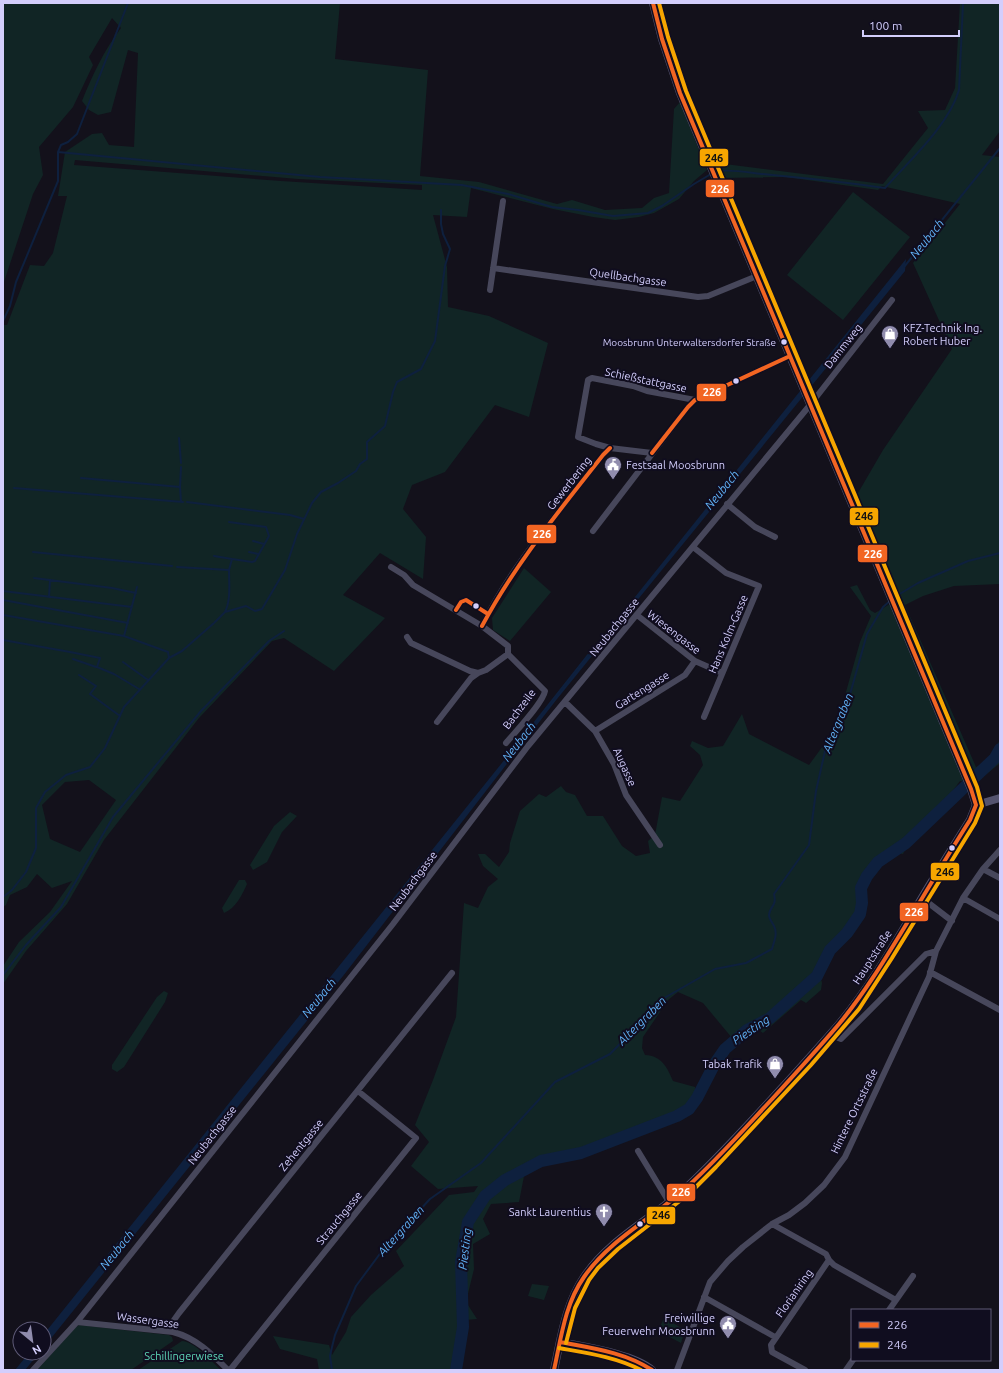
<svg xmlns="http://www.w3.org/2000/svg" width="1003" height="1373" viewBox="0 0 1003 1373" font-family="Ubuntu,sans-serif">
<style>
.green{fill:#112525;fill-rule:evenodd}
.water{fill:#0e203e}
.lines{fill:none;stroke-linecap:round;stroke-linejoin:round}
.stream{stroke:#0e203e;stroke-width:2}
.river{stroke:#0e203e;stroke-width:12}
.street{stroke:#47475b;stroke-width:6}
.secondary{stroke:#54536e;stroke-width:8}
.bus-1-casing{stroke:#100d1f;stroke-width:7}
.bus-2-casing{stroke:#100d1f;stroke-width:7}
.bus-1{stroke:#f26522;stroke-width:4}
.bus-2{stroke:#f7a600;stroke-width:4}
.bus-dot{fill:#d3cefc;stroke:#100d1f;stroke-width:1.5}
.labels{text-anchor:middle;stroke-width:4;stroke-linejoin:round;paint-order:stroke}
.bus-label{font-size:10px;fill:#d3cefc;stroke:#100d1f;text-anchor:end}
.street-label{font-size:11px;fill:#d3cefc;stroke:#100d1f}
.poi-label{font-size:11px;fill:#d3cefc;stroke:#100d1f;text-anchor:end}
.park-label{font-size:11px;fill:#5ed8b9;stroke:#100d1f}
.water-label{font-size:12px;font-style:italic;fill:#61b2f7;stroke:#100d1f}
.line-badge{stroke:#100d1f;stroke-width:1.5}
.badge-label{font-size:11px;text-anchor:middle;font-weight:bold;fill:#fff}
.pale-badge-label{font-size:11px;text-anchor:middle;font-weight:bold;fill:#111}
</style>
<rect width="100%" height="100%" fill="#13111b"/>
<path class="green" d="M3,3H340L335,59L428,70L420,176L479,182L557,204L572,200L605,210L642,208L654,198L669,193L674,109L680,102L707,170L694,181L679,199L654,213L639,217L615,220L593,217L553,209L471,188L467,217L433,215L447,267L448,307L489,316L548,343L529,417L495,405L445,472L412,485L403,509L426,537L423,579L380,553L343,595L385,618L334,671L284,638L272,641L199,718L104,840L67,904L26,951L3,984V966L19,942L50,912L72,881L52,888L37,874L27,887L10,895L6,905L3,907V325H7L30,265L44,266L53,253L67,196H58L65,152L92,134L102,133L109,145L134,147L138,53L128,50L111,112L98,115L89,110L82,101C92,76 104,50 121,28L112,18L89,57L93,65L73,107L39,147L43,175L33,194L3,285ZM75,160L298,179L422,185V190L281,181L74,165ZM89,780L116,800L80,852L50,839L42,805L65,782Z
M960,3H1000V131L982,155L1000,157V584L954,586L923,596L905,605L976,767C988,762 995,750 1000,739V765L999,764L978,781H960L931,820L911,837L903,854L890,852L878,862L876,870L865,888L866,900L848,930L829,946L819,970L822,983L821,990L806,1003L801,1000L763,1033L756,1028L737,1044L703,1003L678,992L668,1000L643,1037L642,1048L645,1055C662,1056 667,1067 673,1081L695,1087V1100L681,1110L630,1132L525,1171L519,1202L491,1204L483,1219L490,1234L473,1244L474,1269L466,1302L477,1319L465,1320L464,1329L459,1328L453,1370H319L317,1359L280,1349L273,1336L329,1345L332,1355L346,1332L351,1317L371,1295L404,1266L396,1251L449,1195L474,1192L478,1186L438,1189L411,1166L429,1142L415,1125L433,1080L456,1017L464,903L478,908L488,887L498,879L483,866L478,854H485L499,867L509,852L510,843L520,811L539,794L546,797L561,786L566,792L575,795L587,816H603L622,846L636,856L650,853L648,841L655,835L662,797L680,801L703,765L700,755L690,746L692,741L708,748L723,746L742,714L749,734L809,765L828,739L844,699L860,642L871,616L850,587L857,585L870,610L875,613L895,601L851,497L858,493L883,450L952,349L913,263L960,204L882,186L878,190L786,177L721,178L712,158L715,156L721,163L725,164L883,184L928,128L918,111L945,110L955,88Z
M853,192L910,237L843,320L787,275Z
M584,461L590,464L559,505L556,504L567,483L581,463Z
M524,568L551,592L510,641L493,630L492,618Z
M290,812L297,816L282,832L267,862L253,870L250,865L274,826Z
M239,880H245L247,884C242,895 236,908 224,913L222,908Z
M164,991L168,993L165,1002L124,1067L117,1072L112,1069V1065L157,997Z
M532,1284L549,1286L544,1300L528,1296Z
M664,1318L685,1330L681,1343L658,1331Z
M79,1325L169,1335L172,1337L173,1341L131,1370H37L75,1328Z
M182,1341C194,1341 212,1362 221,1370H138Z"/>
<path class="water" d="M906,259L905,271L557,699L343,976L44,1347V1334Z
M29,1353H39L25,1370H15Z"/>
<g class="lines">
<path class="stream" d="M58,152L320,177L462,185L508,194L552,207L578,210L613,216L648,213L662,206L694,184L711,174
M715,172C724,168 752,173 763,174C804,178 844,182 885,188C909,161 949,125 959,90L963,3
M904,267L1000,148
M3,321L10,306L16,282L58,181V152L61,145L68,142L77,134L128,3
M179,438L181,463
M81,478L180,487
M14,488L183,502
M181,502L180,487L181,467
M187,502L290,515L304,519
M229,522L266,527L269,536L255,561L252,562L232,559
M253,541L264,544
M33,552L172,566
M249,552L258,554
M214,556L232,559L229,570
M177,567L229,570C229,584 231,600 225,612
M34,578L112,588L136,593
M137,587L124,636L168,652L169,658
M3,591L132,607
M49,597L50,580
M893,598L918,583L968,561L1000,553
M3,600L128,623
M3,615L124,636
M215,622L225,612L246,606L255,611L262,609L285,570L297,534L312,503L321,492L338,483L356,471L360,464L367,459V442L385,426L393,392L397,382L421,369L435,341L445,266L450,249L443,234L441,224V210
M3,640L70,652L100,658L97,667L114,674L139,689
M73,659L96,667
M123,662L148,680
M79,675L96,686L90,694L120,716
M535,722L588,655
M3,897L12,890L26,872L36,848V808L45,792L66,775L90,767L105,748L124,707L169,658L182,651L214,623
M3,975L26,945L61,907L113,817L201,711L269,641L284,631
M332,1370L330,1356L332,1347L335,1335L356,1286L382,1251L430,1199L481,1163L555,1082L610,1054L666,997L715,969L746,963L772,949C774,941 778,934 774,926C772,922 769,919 769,915C770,905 777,907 774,894L809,845L816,791L825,751L847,705L867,634L883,607L890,601"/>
<path class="river" d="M456,1370L463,1327L461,1262L468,1222L485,1196L505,1180L541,1161L581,1153L677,1116L689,1109L697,1098L714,1065L725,1049L747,1030L770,1018L817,976L830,950L847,933L860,914L862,903L861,888L867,876L878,862L906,843L995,758L1000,749"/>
<path class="street" d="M493,268L698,297L708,296L757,276
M490,290L503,201
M652,453L610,448L596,444L578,437L588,380L592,378L633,386L647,391L695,400
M727,504L755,527L775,537
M593,531L688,407L695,400L790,356
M693,547L726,573L759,586L704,717
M391,567L404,575L413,585L482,626L508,646V654L486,670L478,673L471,678L437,722
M637,615L695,661L722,673
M482,626C513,563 561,510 603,455L610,448
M407,637L411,643L470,671L478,673
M565,702L595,731L614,764L626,795L660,845
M595,731L685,675L695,661
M506,743C515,732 543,703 545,691L508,654
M983,869L1000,878
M922,898L952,921
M963,898L1000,919
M930,972L1000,1010
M830,1035L841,1039L926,954L936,951
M638,1151L669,1202
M772,1224L826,1254L829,1260L834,1265L896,1300
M704,1297L775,1337
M889,1310L913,1276
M77,1322L173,1332C196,1338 211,1353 228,1370
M173,1332L174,1320L179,1313L452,973
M33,1370L77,1322L393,924L528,746L810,405L892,300
M230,1370L416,1138L358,1091
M677,1370L710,1282L728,1261L743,1247L772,1224L789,1215L805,1203L824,1185L845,1157L929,977L936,951L963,898L983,869L1000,850
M805,1370L772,1352L771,1345L829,1260
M846,1370L853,1360"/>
<path class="secondary" d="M976,805L1000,798
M560,1342C585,1347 634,1354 652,1370
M554,1370C561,1338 565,1305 584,1277C610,1238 654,1218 687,1187C720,1156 750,1123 780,1090C800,1068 819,1047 839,1024C870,987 895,943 920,901C936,874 953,847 970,820L976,805L971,789L680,93L662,39L653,3"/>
<defs>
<path id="bus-1" d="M652,453L688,407L695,400L790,356
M456,610L461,602L466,600L488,614
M482,626C515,564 560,510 603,455L610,448
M560,1342C591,1348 625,1352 652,1370
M554,1370C561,1338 565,1304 584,1277C611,1238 654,1218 687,1187C718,1159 745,1128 773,1098C795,1074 817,1050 839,1024C868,989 891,949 915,910C933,880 951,850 970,820L976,805L971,789L680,93L662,39L653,3"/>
<path id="bus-2" d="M566,1343L575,1308L589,1280L598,1268L618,1249L690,1193L716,1167L811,1065L859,1009L892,958L975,823L982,806L977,787L686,91L668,37L659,3
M559,1348C587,1353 616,1357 641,1370"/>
</defs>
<use href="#bus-1" class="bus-1-casing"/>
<use href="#bus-2" class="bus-2-casing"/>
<use href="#bus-1" class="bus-1"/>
<use href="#bus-2" class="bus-2"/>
</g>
<defs>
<symbol id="shop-pin" viewBox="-11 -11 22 30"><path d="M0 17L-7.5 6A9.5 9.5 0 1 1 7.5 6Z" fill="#908cad" stroke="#100d1f"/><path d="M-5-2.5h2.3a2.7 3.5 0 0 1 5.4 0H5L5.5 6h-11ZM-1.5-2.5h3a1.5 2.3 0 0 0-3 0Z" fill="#fff"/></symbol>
<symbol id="civic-pin" viewBox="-11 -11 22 30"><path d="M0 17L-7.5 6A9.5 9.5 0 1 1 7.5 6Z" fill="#908cad" stroke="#100d1f"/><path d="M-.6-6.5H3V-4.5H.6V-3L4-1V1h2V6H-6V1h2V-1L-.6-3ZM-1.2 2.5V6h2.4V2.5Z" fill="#fff"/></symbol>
<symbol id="church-pin" viewBox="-11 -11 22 30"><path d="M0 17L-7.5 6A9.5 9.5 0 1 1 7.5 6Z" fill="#908cad" stroke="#100d1f"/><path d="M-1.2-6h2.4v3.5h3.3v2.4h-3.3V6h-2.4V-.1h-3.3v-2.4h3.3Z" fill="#fff"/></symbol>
</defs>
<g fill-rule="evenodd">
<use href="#shop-pin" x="880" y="324" width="20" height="27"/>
<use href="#civic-pin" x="603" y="455" width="20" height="27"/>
<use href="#shop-pin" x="765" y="1054" width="20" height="27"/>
<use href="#church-pin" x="594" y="1202" width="20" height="27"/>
<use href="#civic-pin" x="718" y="1314" width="20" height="27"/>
</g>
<g class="bus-dot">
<circle cx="784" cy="342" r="3.5"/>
<circle cx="736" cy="381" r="3.5"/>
<circle cx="476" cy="606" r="3.5"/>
<circle cx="952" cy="848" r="3.5"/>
<circle cx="640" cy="1224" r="3.5"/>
</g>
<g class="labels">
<g class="bus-label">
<text x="776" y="346">Moosbrunn Unterwaltersdorfer Straße</text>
</g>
<g class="street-label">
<text transform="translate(628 277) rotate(8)" y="4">Quellbachgasse</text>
<text transform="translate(843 346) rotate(-52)" y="4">Dammweg</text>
<text transform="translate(646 380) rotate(12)" y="4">Schießstattgasse</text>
<text transform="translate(569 483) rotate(-52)" y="4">Gewerbering</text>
<text transform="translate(614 627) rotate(-51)" y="4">Neubachgasse</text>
<text transform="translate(674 632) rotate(38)" y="4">Wiesengasse</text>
<text transform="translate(728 634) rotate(-67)" y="4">Hans Kolm-Gasse</text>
<text transform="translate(642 690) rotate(-32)" y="4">Gartengasse</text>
<text transform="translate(519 709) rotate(-53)" y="4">Bachzeile</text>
<text transform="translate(625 767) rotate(66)" y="4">Augasse</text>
<text transform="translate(413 881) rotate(-53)" y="4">Neubachgasse</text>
<text transform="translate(872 957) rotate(-57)" y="4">Hauptstraße</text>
<text transform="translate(854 1111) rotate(-64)" y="4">Hintere Ortsstraße</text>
<text transform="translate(212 1135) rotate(-52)" y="4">Neubachgasse</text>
<text transform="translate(301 1145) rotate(-51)" y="4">Zehentgasse</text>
<text transform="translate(339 1218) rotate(-51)" y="4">Strauchgasse</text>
<text transform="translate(794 1293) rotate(-55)" y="4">Florianiring</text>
<text transform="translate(148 1320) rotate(8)" y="4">Wassergasse</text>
</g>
<g class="poi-label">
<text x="903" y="332" text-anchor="start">KFZ-Technik Ing.<tspan x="903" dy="13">Robert Huber</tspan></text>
<text x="626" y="469" text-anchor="start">Festsaal Moosbrunn</text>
<text x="762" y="1068">Tabak Trafik</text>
<text x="591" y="1216">Sankt Laurentius</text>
<text x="715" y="1322">Freiwillige<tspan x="715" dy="13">Feuerwehr Moosbrunn</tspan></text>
</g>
<g class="park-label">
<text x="184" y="1360">Schillingerwiese</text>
</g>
<g class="water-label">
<text transform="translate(927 239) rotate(-51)" y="4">Neubach</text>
<text transform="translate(722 490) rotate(-51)" y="4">Neubach</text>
<text transform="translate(838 723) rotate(-68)" y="4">Altergraben</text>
<text transform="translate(519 742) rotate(-52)" y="4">Neubach</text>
<text transform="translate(319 998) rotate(-51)" y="4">Neubach</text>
<text transform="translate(642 1021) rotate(-45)" y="4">Altergraben</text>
<text transform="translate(751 1030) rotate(-34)" y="4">Piesting</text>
<text transform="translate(401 1231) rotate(-48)" y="4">Altergraben</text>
<text transform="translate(465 1249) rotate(-83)" y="4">Piesting</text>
<text transform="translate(117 1250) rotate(-51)" y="4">Neubach</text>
</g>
</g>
<g class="line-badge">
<rect x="699" y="148" width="30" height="19" rx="4" fill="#f7a600"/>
<rect x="705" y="179" width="30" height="19" rx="4" fill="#f26522"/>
<rect x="696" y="383" width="31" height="19" rx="4" fill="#f26522"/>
<rect x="849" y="507" width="30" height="19" rx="4" fill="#f7a600"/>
<rect x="526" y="524" width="31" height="20" rx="4" fill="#f26522"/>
<rect x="857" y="544" width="31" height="19" rx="4" fill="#f26522"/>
<rect x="930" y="862" width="30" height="19" rx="4" fill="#f7a600"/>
<rect x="899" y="902" width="30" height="20" rx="4" fill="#f26522"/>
<rect x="666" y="1183" width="30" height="19" rx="4" fill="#f26522"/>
<rect x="646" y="1206" width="30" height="19" rx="4" fill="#f7a600"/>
</g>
<g class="badge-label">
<text x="720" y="193">226</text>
<text x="712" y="396">226</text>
<text x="542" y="538">226</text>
<text x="873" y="558">226</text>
<text x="914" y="916">226</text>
<text x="681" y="1196">226</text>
</g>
<g class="pale-badge-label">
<text x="714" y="162">246</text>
<text x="864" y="520">246</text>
<text x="945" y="876">246</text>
<text x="661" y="1219">246</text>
</g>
<rect width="1003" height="1373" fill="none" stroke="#d3cefc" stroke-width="8"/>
<rect x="851" y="1309" width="140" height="52" fill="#100d1f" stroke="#5e5a77"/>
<rect x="859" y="1322" width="20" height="6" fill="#f26522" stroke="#5e5a77"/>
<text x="887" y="1329" font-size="12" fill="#d3cefc">226</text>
<rect x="859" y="1342" width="20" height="6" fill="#f7a600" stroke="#5e5a77"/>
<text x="887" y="1349" font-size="12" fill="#d3cefc">246</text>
<g transform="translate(32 1341) rotate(151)"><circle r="19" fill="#100d1f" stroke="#5e5a77"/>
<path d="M0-3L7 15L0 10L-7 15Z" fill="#908cad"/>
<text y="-6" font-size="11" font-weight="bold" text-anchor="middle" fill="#d3cefc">N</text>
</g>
<path d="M863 30v6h96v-6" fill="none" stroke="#d3cefc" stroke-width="2"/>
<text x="869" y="30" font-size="12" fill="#d3cefc" stroke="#100d1f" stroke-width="3" paint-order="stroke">100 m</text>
</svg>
